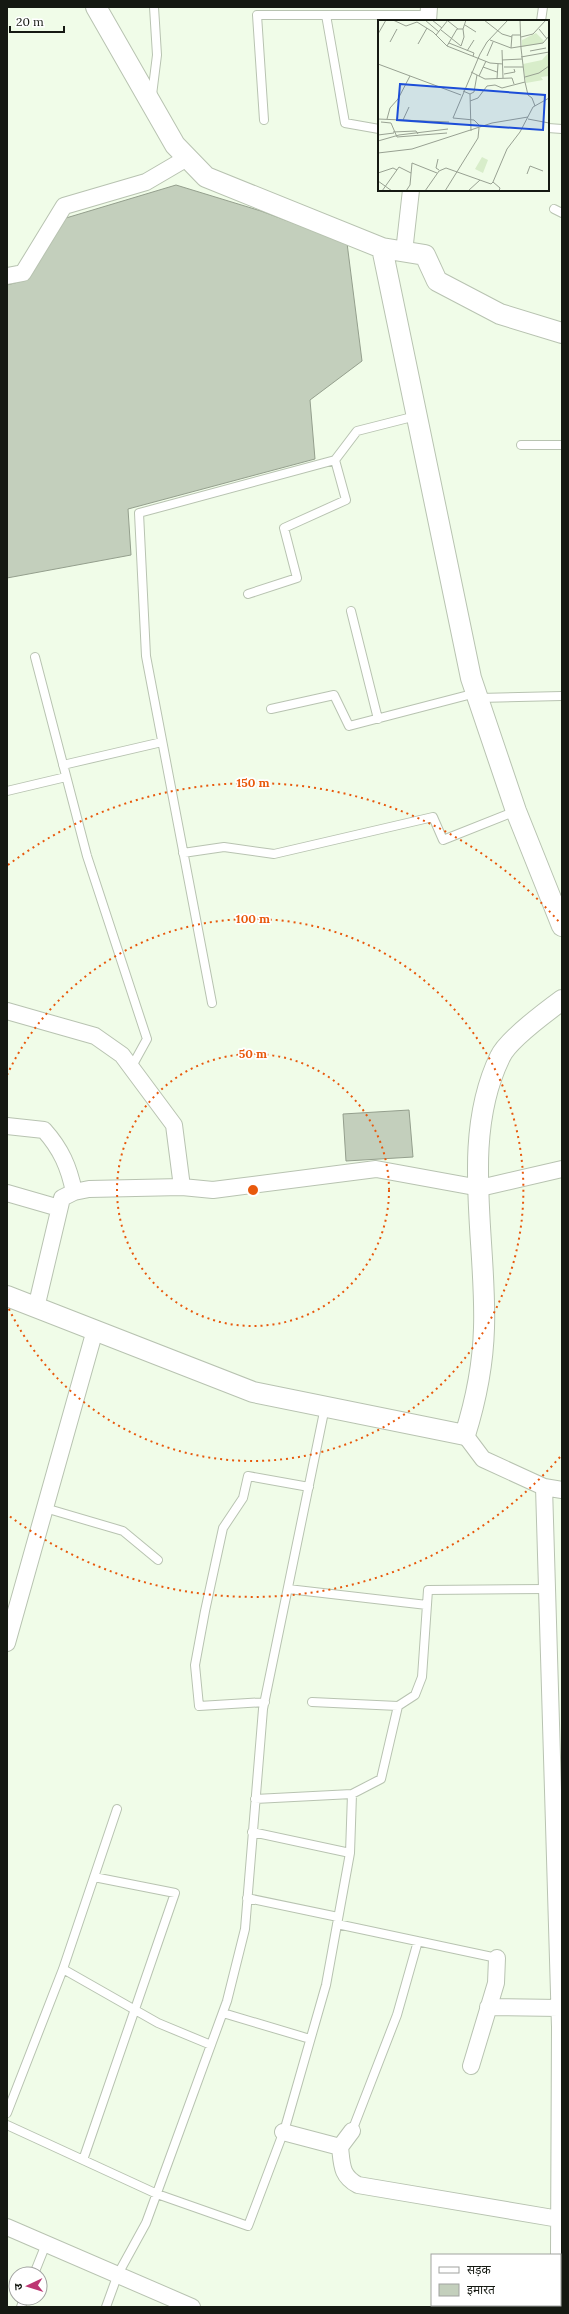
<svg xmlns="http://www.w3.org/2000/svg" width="569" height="2314" viewBox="0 0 569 2314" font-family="Lora,'Noto Sans Devanagari',serif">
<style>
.building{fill:#c3cfbc;stroke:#949f8d}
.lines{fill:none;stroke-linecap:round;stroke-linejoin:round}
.service-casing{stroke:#b8c3b1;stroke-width:10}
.minor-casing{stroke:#b8c3b1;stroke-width:18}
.tertiary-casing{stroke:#b8c3b1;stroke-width:22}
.service{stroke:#fff;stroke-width:8}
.minor{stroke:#fff;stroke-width:16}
.tertiary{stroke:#fff;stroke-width:20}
.ring{fill:none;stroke:#e8590c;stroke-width:2;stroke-dasharray:2 4}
.inset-road{fill:none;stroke:#98a192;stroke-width:1}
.view{fill:#1d4ed8;fill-opacity:0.15;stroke:#1d4ed8;stroke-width:2}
.inset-edge{fill:none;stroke:#151912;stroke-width:2}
.centre{fill:#e8590c;stroke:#fff;stroke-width:2}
.ring-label{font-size:12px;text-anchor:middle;font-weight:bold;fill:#e8590c;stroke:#fff;stroke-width:3.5;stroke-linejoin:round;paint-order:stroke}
</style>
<rect width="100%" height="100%" fill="#f0fce8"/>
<path class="building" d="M176,185L261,211L347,243L362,361L310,400L315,459L128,509L131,555L7,578V285L26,280L66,218Z
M409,1110L413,1157L346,1161L343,1114Z"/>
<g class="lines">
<defs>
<path id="service" d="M326,15L345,123L379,129
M541,21L543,7
M152,95L157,55L154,7
M264,120L257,15H428
M548,128L562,129
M554,209L562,213
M521,445H562
M248,594L297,578L284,528L346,500L335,460
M351,611L378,719
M35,657L87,856L147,1039L131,1068
M479,698L562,696
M271,709L334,695L349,726L476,693
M63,765L162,742
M7,791L66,777
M183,853L224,847L274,854L433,817L443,840L516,811
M212,1003L146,656L139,513L335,460L357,431L416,416
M45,1508L123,1531L158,1560
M288,1589L427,1605
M265,1702L199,1706L195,1665L205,1611L223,1528L243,1498L248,1476L309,1487
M312,1702L398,1706
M255,1799L352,1794L381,1779L398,1706L415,1695L422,1677L428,1590L547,1589
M252,1832L350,1853
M247,1898L338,1917
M337,1924L497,1958
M63,1969L158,2023L211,2045
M223,2013L310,2039
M7,2113L63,1969L117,1809
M7,2125L157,2194L248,2226L285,2128L326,1985L350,1853L352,1794
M352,2131L397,2015L418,1941
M83,2160L175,1893L94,1877
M34,2274L46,2244
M21,2307L24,2298
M106,2307L118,2274L146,2223L227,2001L245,1929L263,1709L325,1407"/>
<path id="minor" d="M428,21L429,7
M404,252L411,190
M7,276L23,273L64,206L146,182L187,158
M7,1011L95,1036L122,1055L174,1125L182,1187
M7,1126L44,1130C61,1149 69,1167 74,1192
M7,1193L59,1208
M36,1308L62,1198L74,1192L89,1189L182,1187L213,1190L376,1169L480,1188L562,1169
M465,1435L483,1459L544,1487L562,1490
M544,1487L560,2027L559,2255
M7,1643L95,1330
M488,2007L559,2008
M471,2066L496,1983L497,1958
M283,2132L340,2147L352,2131
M340,2147C342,2165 341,2176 358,2185L559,2219
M7,2227L192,2307
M558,2307V2305"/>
<path id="tertiary" d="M96,7L175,145L206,177L382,248L425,255L437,281L500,314L562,333
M382,248L471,678L516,811L562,926
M7,1296L253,1392L465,1435C476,1400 483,1365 484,1328C487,1240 460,1139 500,1057C507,1041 547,1011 562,1000"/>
</defs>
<use href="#service" class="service-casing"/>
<use href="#minor" class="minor-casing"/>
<use href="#tertiary" class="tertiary-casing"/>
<use href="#service" class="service"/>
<use href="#minor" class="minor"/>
<use href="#tertiary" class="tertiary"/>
</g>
<g class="ring">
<circle cx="253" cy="1190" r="136"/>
<path d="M7 1075A271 271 0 1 1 7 1305"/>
<path d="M560 1457A407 407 0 0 1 8 1515M8 865A407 407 0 0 1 560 923"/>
</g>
<g transform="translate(378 20)">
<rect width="171" height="171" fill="#f0fce8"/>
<path d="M158,13L166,21L165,23L144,27V20ZM171,32V56L163,57L165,60L148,63L145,44L164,40ZM104,137L110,140L105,153L97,149Z" fill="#d8edca"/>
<path class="inset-road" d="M15,0L28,6L39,2L55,12L69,26L112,43L125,44M47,0L61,12M54,0L64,8M106,0L124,14L134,17M142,0L143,28L147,62L150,75L154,78L157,86M70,1L80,9M87,5L98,12M161,9L169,19M63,10L83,26L86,17L85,9L88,0H91M0,14L8,0M58,15L70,0M143,17L155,14L168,0M112,20L133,28L165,23L171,16M12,22L19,9M71,23L96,33L95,36M40,24L49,8M69,26L79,9H85M133,28L134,15H143M124,30L125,58M89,31L96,20M152,31L168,28M109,36L115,22M143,37L171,32M124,40L144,39M0,44L83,75M105,47L119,52M126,47H145M93,52L107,59L134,58L136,64M126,54L137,52L136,49M101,56L108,41M147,57L161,53L171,46M119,59L120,44M85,71L92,74L93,111M92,74L96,72L99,55M92,81L100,78L109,66L117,65L124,68L147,62M0,99L71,102M9,99L12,88L20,79L32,56M150,99L171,103M25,100L31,87M3,102L13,103L19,117L69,113M103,107L96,100L75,98L102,34L109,22L130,0M15,112L38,111L40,114M0,115L16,113M0,121L21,115L70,109M0,133L34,129L114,103L150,97M60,139L58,148L61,150M0,153L15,148L19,150M149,154L152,146L165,151M0,161L14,171M4,171L21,147L33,153M28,171L32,165L34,143L59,153M47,171L61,151L68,148L113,164L115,162M67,171L100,118L101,108M90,171L102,160M121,171L122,168L115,162L129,129L142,112L155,87L171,78"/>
<path class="view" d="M22,64L167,75L165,110L19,100Z"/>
<rect width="171" height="171" class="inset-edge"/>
</g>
<circle cx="253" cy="1190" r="6" class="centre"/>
<g class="ring-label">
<text x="253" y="787">150 m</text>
<text x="253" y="923">100 m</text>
<text x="253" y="1058">50 m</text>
</g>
<rect width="569" height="2314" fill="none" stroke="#151912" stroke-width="16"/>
<rect x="431" y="2254" width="130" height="52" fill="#ffffff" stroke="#a1a3a0"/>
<rect x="439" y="2267" width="20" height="6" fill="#ffffff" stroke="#a1a3a0"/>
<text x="467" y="2274" font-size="12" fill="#151912">सड़क</text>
<rect x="439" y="2284" width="20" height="12" fill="#c3cfbc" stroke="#a1a3a0"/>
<text x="467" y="2294" font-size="12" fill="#151912">इमारत</text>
<g transform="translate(28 2286) rotate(266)"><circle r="19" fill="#ffffff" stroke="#a1a3a0"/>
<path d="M0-3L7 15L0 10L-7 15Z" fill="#bd3572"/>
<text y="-6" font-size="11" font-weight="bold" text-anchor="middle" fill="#151912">उ</text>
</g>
<path d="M10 26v6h54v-6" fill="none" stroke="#151912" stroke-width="2"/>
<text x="16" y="26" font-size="12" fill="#151912" stroke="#ffffff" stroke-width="3" paint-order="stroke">20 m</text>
</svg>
